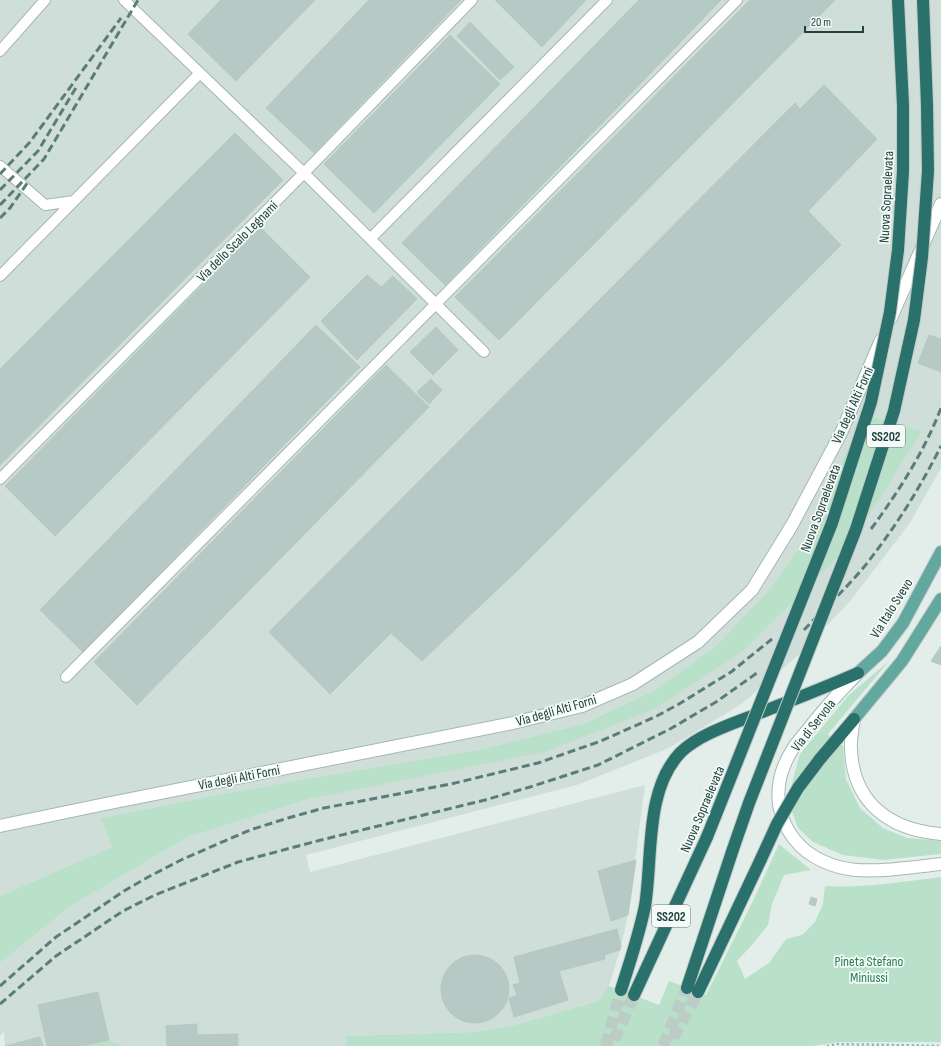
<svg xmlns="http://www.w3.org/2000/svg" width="941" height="1046" viewBox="0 0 941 1046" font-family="'Sofia Sans Condensed',sans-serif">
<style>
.built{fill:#d0ded9}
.green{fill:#b9e1c9}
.building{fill:#b7c9c4;stroke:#b4c9c2}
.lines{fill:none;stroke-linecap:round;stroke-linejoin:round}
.highway-tunnel{stroke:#bcccc7;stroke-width:12;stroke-dasharray:12 6;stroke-linecap:butt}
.lane-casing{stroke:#a5b7b2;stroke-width:12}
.street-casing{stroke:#a5b7b2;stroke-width:14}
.secondary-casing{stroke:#a0bbb4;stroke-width:14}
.primary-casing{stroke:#c1cac8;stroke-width:14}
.highway-casing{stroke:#c1cac8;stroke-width:14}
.path{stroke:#80b5aa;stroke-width:2.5;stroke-dasharray:2 3;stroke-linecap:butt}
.lane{stroke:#fff;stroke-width:10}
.street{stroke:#fff;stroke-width:12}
.secondary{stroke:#fff;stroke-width:12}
.primary{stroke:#62a89e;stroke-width:12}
.highway{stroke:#29716a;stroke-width:12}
.rail{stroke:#5b7d78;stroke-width:3;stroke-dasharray:8 4;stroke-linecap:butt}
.highway-bridge-casing{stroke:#c1cac8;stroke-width:14;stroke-linecap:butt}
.highway-bridge{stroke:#29716a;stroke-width:12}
.labels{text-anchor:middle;stroke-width:3.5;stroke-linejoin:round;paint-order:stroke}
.shield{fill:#f4faf8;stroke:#607974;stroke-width:1}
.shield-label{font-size:13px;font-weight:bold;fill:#20423c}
.street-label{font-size:14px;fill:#20423c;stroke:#f4faf8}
.park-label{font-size:14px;fill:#267d51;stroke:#f4faf8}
</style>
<rect width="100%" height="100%" fill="#e3eeea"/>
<path class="built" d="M0,0H941V468L910,523L851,600L802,652L740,705L669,748L577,785L306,855L310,872L645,785L628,915L621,946L609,986L598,1001L514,1025L474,1032L345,1036L346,1046H126L109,1040L82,1046H5L4,1031L0,1036V963L71,906L188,837L309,799L655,709L922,431L863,414L810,532L769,590L717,645L655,690L583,724L483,749L248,789L100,818L112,847L0,896Z"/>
<path class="green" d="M863,414L922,431L850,545L742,652L655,709L544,752L309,799L188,837L71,906L0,963V896L112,847L100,818L248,789L483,749L583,724L655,690L717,645L769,590L810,532Z
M889,661L828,734L834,741L843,746L846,779L860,808L883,828L907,838L941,841V854L883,860L843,855L813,842L798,828L789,803L793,779L800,754L849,695Z
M779,844L811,870L784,875L772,904L768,925L753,944L737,961L745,979L769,963L786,939L802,935L815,922L823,904L825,886C864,888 902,882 941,877V1042H837L813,1046H346L345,1036L474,1032L514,1025L598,1001L609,986L659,1005L669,981L706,995L752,903Z
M109,1040L126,1046H82Z"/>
<path class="building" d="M221,0H315L236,81L188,34Z
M369,0H461L314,153L266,108Z
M495,0H586L542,47Z
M639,0H721L675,48L632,7Z
M750,0H835L499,340L455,297Z
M632,7L675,48L445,285L402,243Z
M470,22L514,67L500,80L457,36Z
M450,35L500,84L374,213L324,164Z
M824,85L877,139L808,211L841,245L522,566L422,661L391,633L330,694L269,632L795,103L800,109Z
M235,133L283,180L0,465V369Z
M260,227L310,277L55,536L5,486Z
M367,275L381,287L393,276L417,299L357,360L321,321Z
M316,325L360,367L83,652L40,610Z
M436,327L458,350L433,375L410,352Z
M929,335L941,339V372L918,363Z
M386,365L429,407L137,705L94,662Z
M431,379L442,390L429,404L417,392Z
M941,646V665L931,661Z
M636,860L628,915L611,921L598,871Z
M811,897L817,899L815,906L809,904Z
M617,929L621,946L620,950L604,955L605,959L559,971L568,1000L514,1017L509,998L517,995L513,985L520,983L514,957Z
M441 989a34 34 0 1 1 68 0a34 34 0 1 1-68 0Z
M98,992L109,1040L82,1046H47L38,1005Z
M197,1024V1035L238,1034V1046H167L166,1026Z
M40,1037L43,1046H5Z"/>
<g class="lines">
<path class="highway-tunnel" d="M673,1038L698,992
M614,1040L634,995
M606,1046L621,990
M663,1046L687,988"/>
<defs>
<path id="lane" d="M124,0L304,173L484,352
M0,51L45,0
M0,166L45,205L74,201
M371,238L607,0
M0,276L200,73
M0,479L304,173L472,0
M66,677L737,0"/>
<path id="street" d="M891,318L941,204
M0,826L110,803L513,723L582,706L633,684L698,642L752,590L792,525L841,433L881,340"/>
<path id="secondary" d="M858,673C842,689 827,706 813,723C807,731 800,739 794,747C774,777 772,811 795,840C809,858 834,868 856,870C884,872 913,867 941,864
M854,719C853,728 850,739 851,749C853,803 890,830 941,834"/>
<path id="primary" d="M858,673L882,651L903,623L941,552
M854,719L902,661L941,599"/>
<path id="highway" d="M820,759L854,719
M687,988L733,849
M621,990C630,962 639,935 645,906C653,858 644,790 681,752C700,734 732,724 757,714C790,701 824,688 858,673
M698,992L761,859
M634,995L707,837"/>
</defs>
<use href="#lane" class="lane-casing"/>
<use href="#street" class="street-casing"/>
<use href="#secondary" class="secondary-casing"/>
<use href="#primary" class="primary-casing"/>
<use href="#highway" class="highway-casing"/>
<path class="path" d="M827,1046L837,1044L941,1046"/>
<use href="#lane" class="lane"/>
<use href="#street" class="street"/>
<use href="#secondary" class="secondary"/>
<use href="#primary" class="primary"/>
<use href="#highway" class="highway"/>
<path class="rail" d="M0,174L30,142L121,18
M0,190L38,151L77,86
M0,205L44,159L138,0
M0,218L10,208L28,182
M871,529C899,491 924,452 941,408
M804,630C827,605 854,582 874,554C900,520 922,484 941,446
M0,986L56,937L124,891L150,876L183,859L250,830L288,818L324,808L451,784L538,763L601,741L655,717L679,704L731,672L772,639
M0,1004L56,956L123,911L155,895L238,862L321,840L485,800L530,787L598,765L670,729L716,702L757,673"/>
<defs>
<path id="highway-bridge" d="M707,837L832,523L871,402L890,312L898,250L903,171V105L898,0
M733,849L749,803L856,529L894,411L914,320L922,257L928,171L927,105L923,0
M761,859L777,824L798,788L820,759"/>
</defs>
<use href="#highway-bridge" class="highway-bridge-casing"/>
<use href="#highway-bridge" class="highway-bridge"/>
</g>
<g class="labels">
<g class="shield">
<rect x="867" y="425" width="38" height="22" rx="3"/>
<rect x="652" y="905" width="38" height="22" rx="3"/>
</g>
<g class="shield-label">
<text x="886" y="441">SS202</text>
<text x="671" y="921">SS202</text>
</g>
<g class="street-label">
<text transform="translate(886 197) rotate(-87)" y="5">Nuova Sopraelevata</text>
<text transform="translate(237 241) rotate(-45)" y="5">Via dello Scalo Legnami</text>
<text transform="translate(852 405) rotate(-66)" y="5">Via degli Alti Forni</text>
<text transform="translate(820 508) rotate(-70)" y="5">Nuova Sopraelevata</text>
<text transform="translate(891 608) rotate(-58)" y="5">Via Italo Svevo</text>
<text transform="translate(556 710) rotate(-16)" y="5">Via degli Alti Forni</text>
<text transform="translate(813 725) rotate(-52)" y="5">Via di Servola</text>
<text transform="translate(239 777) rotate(-11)" y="5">Via degli Alti Forni</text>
<text transform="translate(702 809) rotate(-67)" y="5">Nuova Sopraelevata</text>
</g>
<g class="park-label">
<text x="869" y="966">Pineta Stefano<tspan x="869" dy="16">Miniussi</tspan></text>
</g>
</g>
<path d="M805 26v6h58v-6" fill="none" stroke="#20423c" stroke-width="2"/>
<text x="811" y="26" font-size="12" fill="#20423c" stroke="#f4faf8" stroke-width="3" paint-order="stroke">20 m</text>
</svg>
